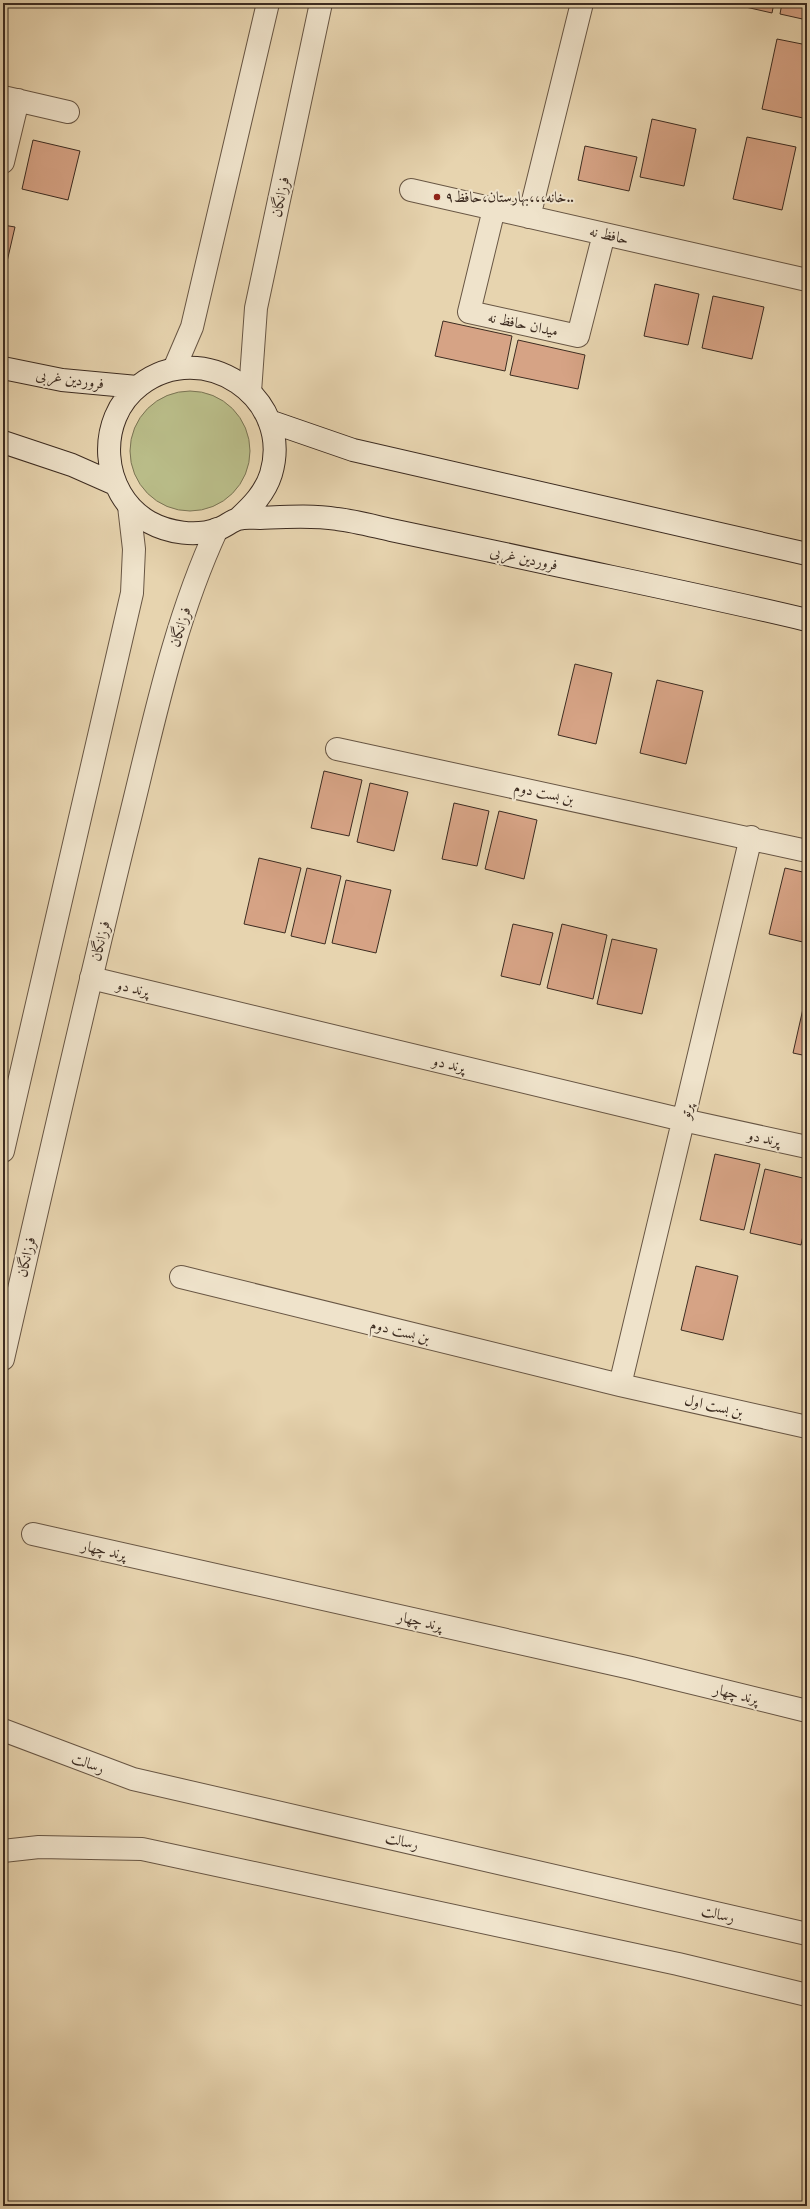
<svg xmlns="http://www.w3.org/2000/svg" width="810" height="2209" viewBox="0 0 810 2209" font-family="'IM FELL DW Pica',Amiri,serif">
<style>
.green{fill:#b9bc88;stroke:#7b7454}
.building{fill:#d6a385;stroke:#3d2c21}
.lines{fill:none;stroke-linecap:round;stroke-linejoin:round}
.minor-casing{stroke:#685644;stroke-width:24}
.tertiary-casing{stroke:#685644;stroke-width:24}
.secondary-casing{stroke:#3d2c21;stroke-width:24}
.minor{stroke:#efe3cb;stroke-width:22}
.tertiary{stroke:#efe3cb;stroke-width:22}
.secondary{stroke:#efe3cb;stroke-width:22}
.poi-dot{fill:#8f2418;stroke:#efe3cb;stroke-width:1.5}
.labels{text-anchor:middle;stroke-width:4;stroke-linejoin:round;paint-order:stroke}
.street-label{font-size:15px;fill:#3d2c21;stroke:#efe3cb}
.poi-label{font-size:15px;fill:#3d2c21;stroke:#efe3cb;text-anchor:start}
</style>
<rect width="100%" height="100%" fill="#e7d4af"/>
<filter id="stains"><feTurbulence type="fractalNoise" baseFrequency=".005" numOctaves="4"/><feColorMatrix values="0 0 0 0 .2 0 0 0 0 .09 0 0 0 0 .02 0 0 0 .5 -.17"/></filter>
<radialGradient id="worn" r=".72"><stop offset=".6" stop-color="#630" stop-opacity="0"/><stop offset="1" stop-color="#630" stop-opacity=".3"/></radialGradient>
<path class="green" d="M130 451a60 60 0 1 1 120 0a60 60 0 1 1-120 0Z"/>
<path class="building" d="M728,3H774L772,13Z
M782,3H807V20L780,14Z
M777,39L807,45V98L803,118L762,109Z
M652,119L696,129L684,186L640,177Z
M747,137L796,147L782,210L733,199Z
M33,140L80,151L68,200L22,189Z
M585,146L637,157L629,191L578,180Z
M3,225L15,227L6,266H3Z
M655,284L699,294L688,345L644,336Z
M713,296L764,307L752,359L702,348Z
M443,321L512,336L505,371L435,356Z
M518,340L585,355L578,389L510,375Z
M575,664L612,673L596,744L558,735Z
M657,680L703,691L686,764L640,753Z
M324,771L362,780L349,836L311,828Z
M370,783L408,792L394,851L357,842Z
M454,803L489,811L477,866L442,859Z
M499,811L537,820L524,879L485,869Z
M259,858L301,868L285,933L244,924Z
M307,868L341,876L325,944L291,936Z
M785,868L807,873V943L769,934Z
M346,880L391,890L376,953L332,943Z
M513,924L553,933L540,985L501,976Z
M562,924L607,935L593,999L547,988Z
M612,939L657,949L642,1014L597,1004Z
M807,991V1056L793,1053Z
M715,1154L760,1164L744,1230L700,1220Z
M765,1169L807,1179V1217L801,1245L750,1233Z
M696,1266L738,1276L723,1340L681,1330Z"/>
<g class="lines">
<defs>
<path id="minor" d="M3,97L68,112
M3,162L18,100
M411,190L807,280
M494,209L469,312L578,336L604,234
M529,217L582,3
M337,749L807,851
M91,978L683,1120L807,1147
M181,1277L620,1385L807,1427
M620,1385L751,837
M33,1534L631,1668L807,1711"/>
<path id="tertiary" d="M174,369L192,327L268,3
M250,392L256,308L321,3
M3,1151L132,593L134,549L129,506
M3,1359C43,1184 83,1009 126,834C152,731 172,626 217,529
M3,1730L133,1779L807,1934
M3,1851L39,1847L142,1849L678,1964L807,1995"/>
<path id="secondary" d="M3,368L62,380L137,387
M269,421L353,450L807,554
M3,442L72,465L115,484
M239,518C252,506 265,493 271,474C294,397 203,337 140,385C95,419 100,494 149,522C169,533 196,537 218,529C225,527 231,521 238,519C244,517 253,518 260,518C285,517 312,515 337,519C355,521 373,526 391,530C429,538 467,546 505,554C605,576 707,596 807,620"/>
</defs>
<use href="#minor" class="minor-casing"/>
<use href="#tertiary" class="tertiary-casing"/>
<use href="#secondary" class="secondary-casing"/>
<use href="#minor" class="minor"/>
<use href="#tertiary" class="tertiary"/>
<use href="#secondary" class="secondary"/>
</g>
<circle class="poi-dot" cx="437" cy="197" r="4"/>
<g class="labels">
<g class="street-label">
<text transform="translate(280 197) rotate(-78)" y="5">فرزانگان</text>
<text transform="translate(609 235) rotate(13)" y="5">حافظ نه</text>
<text transform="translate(523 324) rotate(12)" y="5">میدان حافظ نه</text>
<text transform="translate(70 379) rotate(8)" y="5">فروردین غربی</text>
<text transform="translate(524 558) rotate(12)" y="5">فروردین غربی</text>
<text transform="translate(180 627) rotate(-73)" y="5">فرزانگان</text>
<text transform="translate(544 793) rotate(12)" y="5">بن بست دوم</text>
<text transform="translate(100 941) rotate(-76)" y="5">فرزانگان</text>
<text transform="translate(133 988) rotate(13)" y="5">پرند دو</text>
<text transform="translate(449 1064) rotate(13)" y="5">پرند دو</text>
<text transform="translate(686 1111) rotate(-77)" y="5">پرتو</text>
<text transform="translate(764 1138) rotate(12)" y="5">پرند دو</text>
<text transform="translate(26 1257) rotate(-77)" y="5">فرزانگان</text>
<text transform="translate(400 1331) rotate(14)" y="5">بن بست دوم</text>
<text transform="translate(714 1406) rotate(13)" y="5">بن بست اول</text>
<text transform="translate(104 1550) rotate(13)" y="5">پرند چهار</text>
<text transform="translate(420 1621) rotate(13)" y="5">پرند چهار</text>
<text transform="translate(736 1694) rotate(14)" y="5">پرند چهار</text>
<text transform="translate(88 1763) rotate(20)" y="5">رسالت</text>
<text transform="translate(402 1841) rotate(13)" y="5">رسالت</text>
<text transform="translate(718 1914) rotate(13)" y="5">رسالت</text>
</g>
<g class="poi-label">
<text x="445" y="202">خانه،،،بهارستان،حافظ۹..</text>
</g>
</g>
<rect width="810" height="2209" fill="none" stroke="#e7d4af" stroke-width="16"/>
<rect x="4" y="4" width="802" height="2201" fill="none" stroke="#3d2c21" stroke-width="2"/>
<rect x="8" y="8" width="794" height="2193" fill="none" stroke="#3d2c21"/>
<rect width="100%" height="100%" filter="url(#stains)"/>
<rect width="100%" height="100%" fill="url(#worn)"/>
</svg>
